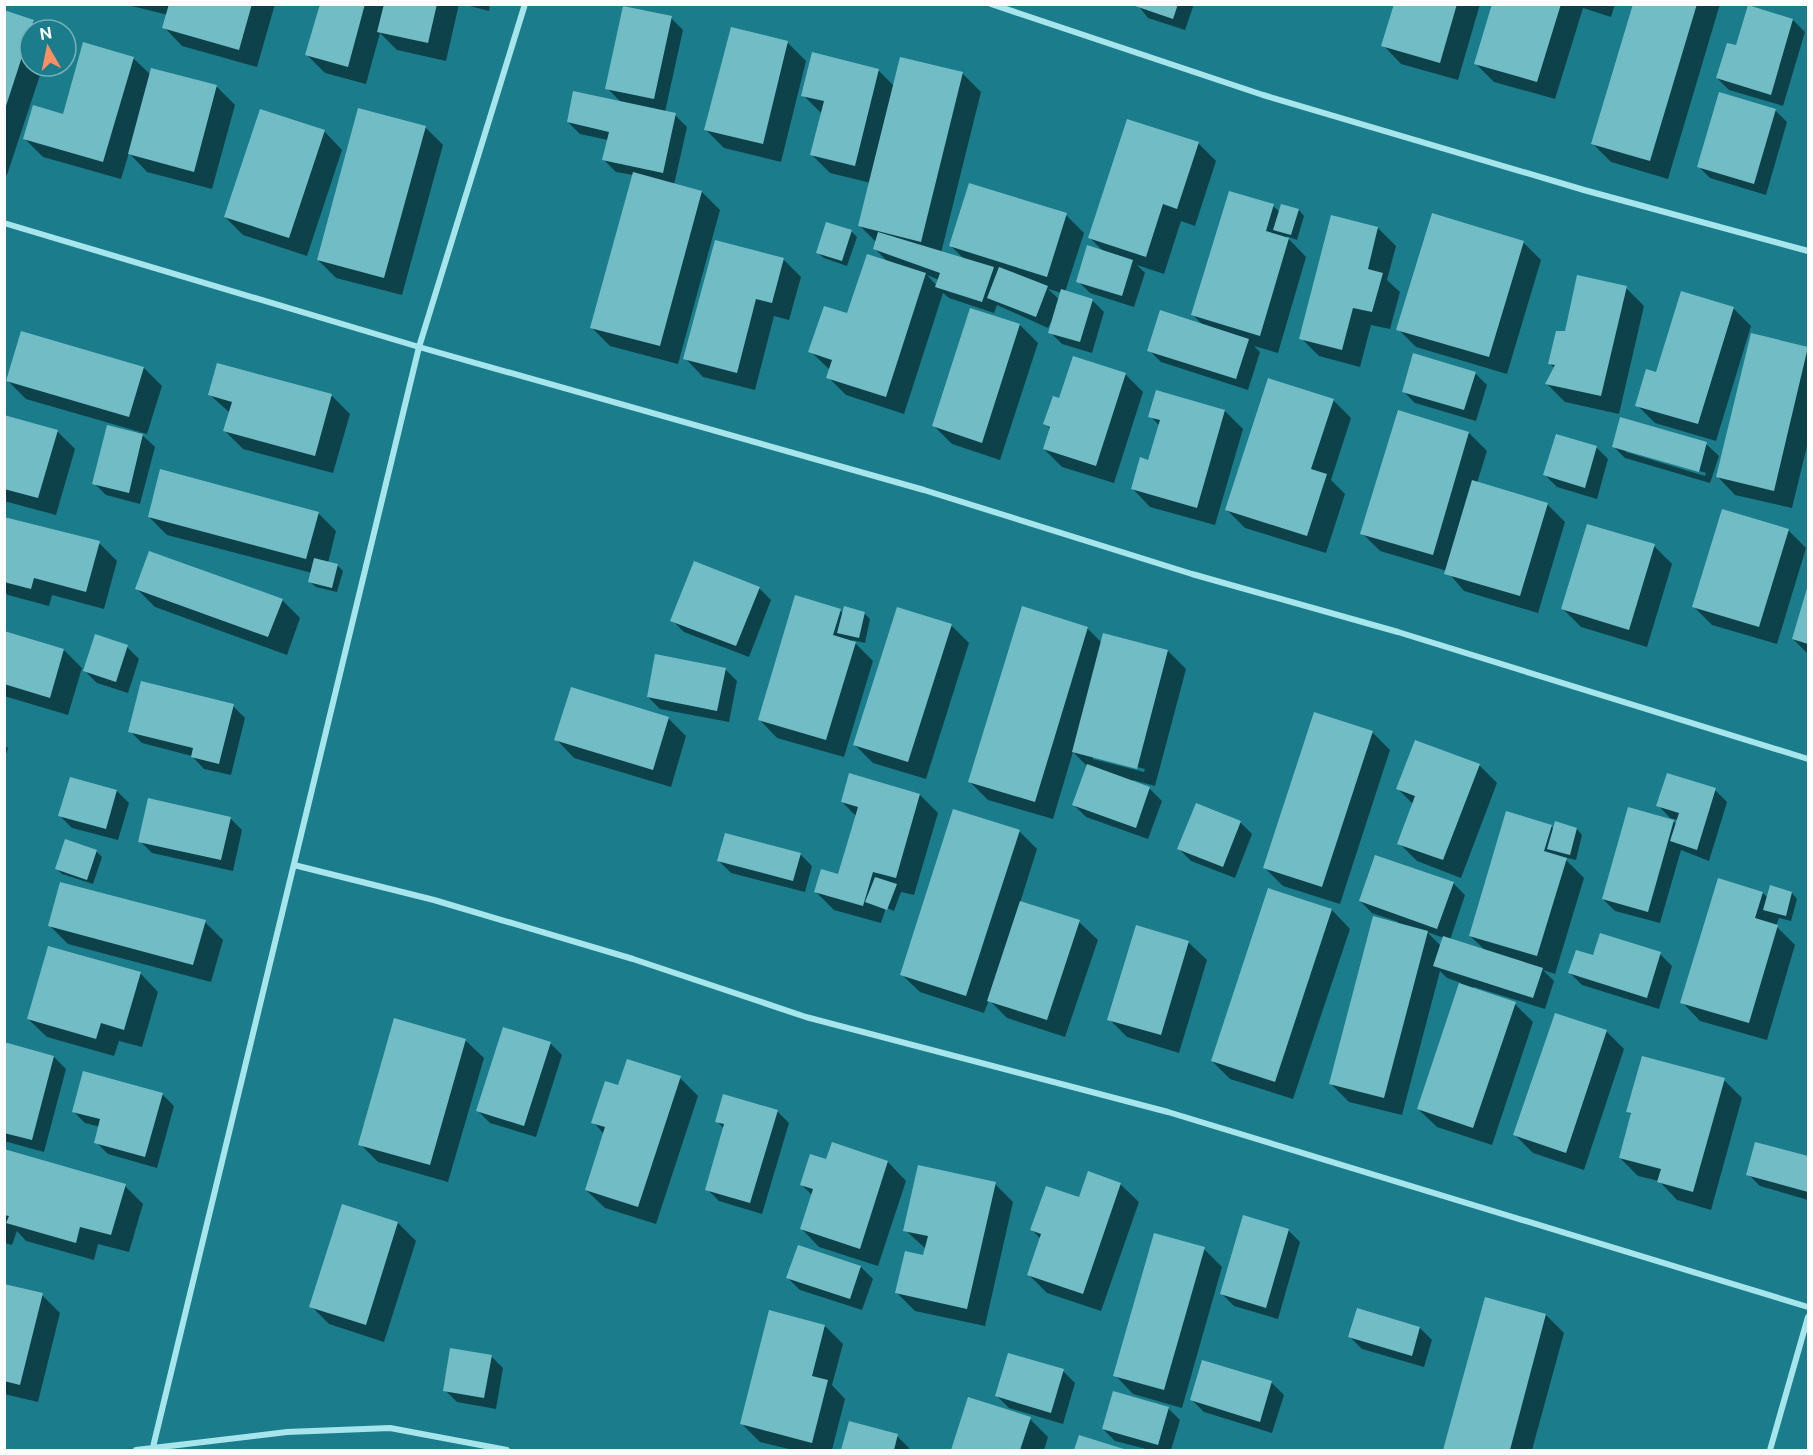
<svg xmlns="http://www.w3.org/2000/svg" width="1813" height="1455" viewBox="0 0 1813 1455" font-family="'Public Sans',sans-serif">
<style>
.shadow{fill:#0007;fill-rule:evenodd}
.building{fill:#72bcc6}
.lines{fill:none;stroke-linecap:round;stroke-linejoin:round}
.minor{stroke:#a7e5ed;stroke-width:6}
</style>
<rect width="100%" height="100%" fill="#1b7d8b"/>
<path class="shadow" d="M275,4L257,67L182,46L164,27L168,15L124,4Z
M321,4H459L446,61L397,50L380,33L366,84L325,73L307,55Z
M462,4H490L489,11Z
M1137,4H1194L1185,30L1148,18Z
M1395,4H1480L1458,80L1401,64L1383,45Z
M1494,4H1615L1611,17L1583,8L1555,99L1494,82L1476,64Z
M1635,4H1720L1668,179L1611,162L1593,144Z
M4,12L33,21L42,30H30V66H43L7,175L4,174Z
M671,18L683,30L665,112L675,115L687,127L674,185L702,192L720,210L678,364L610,346L592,328L633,175L616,172L604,160L608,140L580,134L568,122L622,103L607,88Z
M1793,20L1805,32L1783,106L1729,90L1717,78Z
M788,43L806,61L781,162L724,148L706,130Z
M813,54L879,71L894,86L963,74L981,92L941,253L965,260L951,246L1066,215L1084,233L1065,292L1092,300L1104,312L1092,353L1062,344L1050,332L1053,323L1051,322L1048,328L997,305L994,313L949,298L943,293L904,414L846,395L828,377L830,370L810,351L848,315L888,262L874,248L876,242L860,226L871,183L830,173L812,155L821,113L803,95ZM927,275L939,280L937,286ZM1048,289L1062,293L1060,300Z
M133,58L151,75L152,69L217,87L235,105L212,189L147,172L129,153L121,179L43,157L25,139L64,116Z
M1775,110L1787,122L1766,195L1710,178L1698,166Z
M425,127L443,145L402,295L336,278L318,260Z
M324,131L342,150L307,256L243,235L225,217Z
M1198,143L1216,161L1195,226L1181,221L1164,274L1137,265L1145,273L1134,307L1090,293L1078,281L1104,252L1090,238Z
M1273,206L1280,212L1299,210L1304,216L1297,240L1286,236L1306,257L1278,353L1254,346L1260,352L1248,390L1161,362L1149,350L1203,325L1193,315Z
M1378,228L1396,246L1387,280L1400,292L1390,329L1371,325L1360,367L1319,356L1301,338Z
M851,231L857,237L847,266L824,258L818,253Z
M1523,242L1541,260L1507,374L1416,347L1398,329Z
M783,259L801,277L789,320L774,316L755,390L703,377L685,358Z
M1626,288L1644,306L1619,414L1565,402L1547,384L1555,369L1550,363L1566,332Z
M1733,308L1751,326L1716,441L1655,423L1637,405L1657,374Z
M971,310L1020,325L1038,343L1000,460L952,444L934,426Z
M22,333L144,368L162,386L147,434L26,399L8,381Z
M1752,335L1808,349V442L1792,508L1735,495L1717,476Z
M1475,373L1487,385L1476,421L1415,403L1403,391Z
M1125,374L1143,392L1114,483L1062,467L1044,449L1051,430L1045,424L1060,400Z
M210,395L332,396L350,414L333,473L243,449L225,431L230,413Z
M1333,400L1351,418L1331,480L1345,494L1326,553L1245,528L1227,510Z
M1225,411L1243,429L1215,525L1150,507L1132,488L1149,462L1160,426L1150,416Z
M4,416L57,431L75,449L56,515L4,501Z
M139,432L155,447L140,504L106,495L94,483Z
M1469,433L1487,451L1477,483L1547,504L1565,522L1538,613L1464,591L1447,571L1380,551L1362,533Z
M1706,444L1719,456L1710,483L1625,458L1613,446ZM1626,449L1706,473L1705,476L1626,452Z
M1596,447L1608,459L1597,499L1557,487L1545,475Z
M318,513L336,531L328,563L337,565L343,571L337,592L316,587L310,582L312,573L167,535L149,517Z
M4,521L99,543L117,561L104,609L52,595L49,606L8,595L4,592Z
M1788,530L1806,548L1777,644L1712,625L1694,607Z
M1654,546L1672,564L1647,647L1581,627L1563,609Z
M759,588L771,600L749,657L684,632L672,620Z
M1808,588V654L1793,639Z
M137,589L282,600L300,618L287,655L155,607Z
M840,610L843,614L864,613L870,619L865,643L852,640L873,661L844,757L777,738L759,719Z
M951,625L969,643L926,779L873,763L855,745Z
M1087,628L1102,643L1168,651L1186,669L1155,786L1133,780V783L1150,789L1162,801L1148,839L1086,817L1074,805L1088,767L1073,752L1053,819L988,800L970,782ZM1093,756L1145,769L1144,772L1093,759Z
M4,633L64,650L82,668L68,715L4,696Z
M127,647L139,659L128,693L97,683L85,671Z
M725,669L737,681L729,722L660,709L648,697Z
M233,706L245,718L231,775L204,769L192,756L142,743L130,731Z
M668,718L686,736L671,787L574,758L556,739Z
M1372,732L1390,750L1340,904L1283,886L1265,868Z
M4,745L8,748L4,761Z
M1479,765L1497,783L1461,878L1417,861L1399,843L1413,804L1398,789Z
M71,779L117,791L129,803L118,840L72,828L60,816Z
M1715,790L1727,802L1709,861L1681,850L1660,923L1615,911L1603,899L1673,821L1677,825L1678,820L1670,818L1658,805Z
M920,795L938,813L914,895L901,892L894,911L885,907V911L893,914L885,911L881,923L834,910L816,892L839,876L857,817L842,802Z
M230,818L242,830L233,871L152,853L140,841Z
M1240,822L1252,834L1235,878L1191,861L1179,849Z
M1551,826L1554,829H1577L1582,835L1576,860L1563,857L1584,878L1555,974L1543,970L1554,981L1545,1009L1474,987L1473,989L1515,1004L1533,1022L1492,1145L1437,1127L1418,1109L1461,983L1447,978L1440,971L1402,1115L1349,1102L1330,1083L1398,922L1372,913L1360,901L1453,883L1465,895L1450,940L1486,951L1470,936ZM1427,932L1444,938L1441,946Z
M1019,831L1037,849L1020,903L1079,922L1098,940L1065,1037L1007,1018L989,1000L984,1013L920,992L901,974Z
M96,851L102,857L93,884L62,874L57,869Z
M800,854L812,866L805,892L731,873L719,861Z
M1269,890L1332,910L1350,929L1293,1099L1230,1079L1212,1061Z
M1763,893L1768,898L1792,893L1797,899L1791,921L1779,918L1776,926L1795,945L1767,1040L1700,1021L1682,1002Z
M205,922L223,940L211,982L68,944L50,926Z
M1188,942L1207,960L1179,1053L1127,1037L1109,1019Z
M1660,954L1672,966L1659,1009L1582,985L1570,973L1594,957Z
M140,973L158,992L142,1047L119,1041L114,1056L47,1037L28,1019Z
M1606,1031L1624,1049L1584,1170L1533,1153L1515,1135Z
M465,1040L484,1058L448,1182L378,1162L360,1144Z
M550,1043L562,1055L536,1137L490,1123L478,1111Z
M4,1044L54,1057L66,1069L44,1152L4,1141Z
M680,1078L698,1096L656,1224L605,1208L586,1190L604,1134L593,1122L619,1087Z
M1724,1080L1742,1098L1711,1210L1677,1200L1659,1181L1638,1176L1620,1158L1632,1115L1628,1112Z
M162,1094L174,1106L157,1168L108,1154L96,1142L100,1127L85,1123L73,1111Z
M777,1111L789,1123L762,1214L719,1201L707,1189L724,1129L717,1121Z
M833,1144L888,1162L906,1181L878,1266L819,1247L801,1228L812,1195L802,1185L827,1161Z
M1756,1144L1808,1158V1200L1760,1186L1748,1174Z
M4,1151L125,1186L143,1204L129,1252L98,1244L94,1260L26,1241L17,1231L12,1245L4,1243Z
M995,1184L1013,1202L985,1326L915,1311L897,1293L924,1257L926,1249L905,1230Z
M1120,1184L1139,1202L1101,1311L1047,1293L1029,1275L1041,1239L1032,1230Z
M343,1206L398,1223L416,1241L384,1342L329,1324L311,1306Z
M1288,1230L1300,1242L1278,1319L1234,1306L1222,1294Z
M1204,1249L1222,1267L1182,1408L1133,1394L1115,1375Z
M861,1267L873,1279L862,1310L800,1290L788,1278Z
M4,1286L42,1295L60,1313L38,1402L4,1394Z
M1486,1299L1546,1315L1564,1333L1532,1450H1445Z
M825,1326L843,1344L832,1385L845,1399L832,1450H793L760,1442L742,1424Z
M1420,1328L1432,1340L1424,1367L1362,1349L1350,1337Z
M491,1356L503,1368L496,1409L457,1402L445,1390Z
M1203,1362L1272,1383L1284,1395L1272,1433L1204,1412L1192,1400Z
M1063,1371L1075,1383L1063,1424L1009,1408L997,1396Z
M969,1399L1030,1419L1048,1437L1044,1450H952Z
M1168,1408L1180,1420L1171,1450H1150L1115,1441L1103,1429Z
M850,1423L897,1436L909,1448V1450H843Z
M1080,1437L1124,1450H1076Z"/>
<path class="building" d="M169,4H252L239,50L162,28Z
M320,4H365L348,67L305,55Z
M384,4H437L428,43L377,32Z
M1135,4H1178L1173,19L1135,6Z
M1394,4H1457L1440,63L1381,46Z
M1492,4H1561L1537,82L1474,64Z
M1633,4H1697L1650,161L1591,144Z
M1748,5L1793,19L1771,95L1716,78L1727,43L1736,45Z
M623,6L672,16L654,99L605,89Z
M4,10L34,20L5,109H4Z
M731,27L788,41L763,144L704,130Z
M83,42L134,57L103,162L23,139L33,105L63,114Z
M812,52L879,69L855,166L810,155L824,101L801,96Z
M900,57L963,72L921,242L858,226Z
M151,68L217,85L194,172L128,154Z
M573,91L676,113L663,173L602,160L609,132L567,122Z
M1719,92L1776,109L1754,184L1697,167Z
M358,108L426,126L384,278L317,260Z
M260,109L325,130L289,238L224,217Z
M1127,119L1199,142L1177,209L1163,204L1146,257L1088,238Z
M633,172L702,191L660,346L590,328Z
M969,183L1067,213L1047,277L949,246Z
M1229,191L1274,204L1266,231L1289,238L1260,336L1191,315Z
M1281,204L1299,209L1291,235L1273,230Z
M1432,213L1524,241L1489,357L1396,330Z
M1331,215L1378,227L1368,269L1383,273L1372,312L1353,308L1342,350L1299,339Z
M826,222L852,230L842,261L816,253Z
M878,232L994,267L982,302L935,287L940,273L873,249Z
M715,240L784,258L772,303L756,299L737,373L683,359Z
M1087,245L1133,260L1122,296L1076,282Z
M867,254L926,273L886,397L826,378L832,360L808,352L824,306L847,313Z
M999,267L1048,286L1036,317L987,298Z
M1577,275L1627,286L1601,396L1545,384L1555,365L1548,364L1556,331H1565Z
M1061,289L1093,299L1080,342L1048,333Z
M1681,291L1734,307L1698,424L1635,406L1646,369L1656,372Z
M970,308L1020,324L982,443L932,426Z
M1160,310L1249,339L1236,379L1147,351Z
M21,331L144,367L129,417L6,381Z
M1751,333L1808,347L1774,491L1716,477Z
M1413,353L1476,372L1464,410L1402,392Z
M1073,356L1126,373L1096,466L1043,449L1050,427L1043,424L1053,396L1059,398Z
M217,363L332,394L315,456L223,431L232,402L208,395Z
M1268,378L1334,399L1311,469L1327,474L1307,536L1225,510Z
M1156,390L1225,410L1197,508L1131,489L1140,457L1148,460L1160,420L1148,417Z
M1398,410L1469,432L1433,555L1360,534Z
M4,415L58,430L38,498L4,489Z
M1620,417L1707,442L1699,472L1612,447Z
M107,425L143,434L129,493L92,484Z
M1556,434L1597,446L1585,488L1543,475Z
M160,469L319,512L306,559L148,517Z
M1472,480L1548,503L1520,596L1444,574Z
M1722,509L1789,529L1759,627L1692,607Z
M4,517L100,541L86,592L34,578L31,589L4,582Z
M1587,524L1655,544L1629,630L1561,609Z
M149,551L283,599L268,637L135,589Z
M314,558L338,564L332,588L308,582Z
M694,561L760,587L736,646L670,621Z
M1808,585V644L1792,639Z
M795,595L841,609L833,635L856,642L826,740L758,720Z
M844,606L865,612L859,638L837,633Z
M1022,606L1088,627L1035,802L968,782Z
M897,607L952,624L908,762L853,745Z
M4,631L64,649L50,698L4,684Z
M1103,633L1168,650L1137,769L1072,752Z
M95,634L128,645L116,682L83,671Z
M655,654L726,668L717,711L647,697Z
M141,681L234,704L219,764L191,757L193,748L128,732Z
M571,687L669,717L653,770L554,740Z
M1314,712L1373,731L1322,887L1263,868Z
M1415,740L1480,764L1443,860L1397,844L1415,796L1396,789Z
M1087,764L1150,787L1136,828L1072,805Z
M849,773L920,794L896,878L873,872L863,906L814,892L821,869L838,874L858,807L841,802Z
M1667,773L1716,788L1697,850L1670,841L1679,813L1656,806Z
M70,777L117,790L106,829L58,816Z
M148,798L231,817L221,860L138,842Z
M1196,803L1241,821L1223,867L1177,849Z
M1628,807L1674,820L1648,912L1602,899Z
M953,809L1020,830L966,996L900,975Z
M1506,811L1552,825L1544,851L1567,858L1537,956L1469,936Z
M1555,821L1577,828L1570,855L1547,849Z
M725,833L801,853L793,881L717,861Z
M65,839L97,850L87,880L55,869Z
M1375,855L1454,882L1437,929L1359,901Z
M875,877L897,884L887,910L865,902Z
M1718,878L1763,892L1755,918L1778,925L1749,1023L1680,1003Z
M60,882L206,920L193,965L48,926Z
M1770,885L1792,892L1786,916L1763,910Z
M1268,888L1332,909L1275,1082L1211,1061Z
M1020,901L1080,920L1047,1020L987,1001Z
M1373,916L1428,931L1384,1098L1329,1084Z
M1136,925L1189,941L1161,1035L1107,1020Z
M1600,933L1661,952L1647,998L1568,973L1576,950L1593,955Z
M1443,936L1543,968L1533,998L1433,966Z
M48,946L141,972L124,1030L101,1023L96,1039L27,1019Z
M1459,983L1516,1002L1473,1128L1417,1109Z
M1555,1013L1607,1030L1566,1153L1513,1135Z
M394,1018L466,1039L430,1165L358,1145Z
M503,1027L551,1042L524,1126L476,1111Z
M4,1042L54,1056L32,1140L4,1133Z
M1642,1056L1725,1078L1693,1192L1657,1182L1661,1169L1619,1158L1631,1113L1626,1112Z
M627,1059L681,1076L638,1207L585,1190L605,1127L591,1123L605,1081L618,1085Z
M83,1071L163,1093L145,1157L94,1143L100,1119L72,1112Z
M723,1094L778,1110L750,1203L705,1190L724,1124L715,1122Z
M832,1142L888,1161L860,1249L800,1229L813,1189L800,1185L810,1154L826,1159Z
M1755,1142L1808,1156V1192L1746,1175Z
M4,1149L126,1184L111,1235L80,1227L76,1243L6,1223L9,1216L4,1215Z
M918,1165L996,1182L967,1309L895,1293L905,1251L923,1255L928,1236L903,1231Z
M1088,1171L1121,1183L1083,1294L1027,1275L1041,1234L1030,1230L1046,1186L1079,1197Z
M342,1204L398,1222L366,1325L309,1307Z
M1243,1215L1289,1229L1266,1308L1220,1294Z
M1154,1233L1205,1247L1164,1390L1113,1376Z
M798,1245L861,1266L850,1299L786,1278Z
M4,1284L43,1293L20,1385L4,1381Z
M1485,1297L1546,1314L1510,1450H1443Z
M1357,1308L1420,1327L1412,1356L1348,1337Z
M769,1310L825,1325L812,1376L828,1380L812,1443L740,1424Z
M450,1348L492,1355L484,1398L443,1391Z
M1008,1353L1064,1369L1051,1413L995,1396Z
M1202,1360L1272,1381L1260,1422L1190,1400Z
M1113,1391L1169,1407L1158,1445L1102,1429Z
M968,1397L1031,1417L1020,1450H951Z
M849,1421L898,1434L894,1450H841Z
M1079,1435L1127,1450H1074Z"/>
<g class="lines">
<path class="minor" d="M991,4L1263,95L1584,190L1808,251
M4,223L419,347L924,490L1192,574L1398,632L1808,759
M294,865L434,900L633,959L806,1017L1168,1112L1808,1307
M153,1447L419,347L525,4
M136,1450L287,1432L390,1428L507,1450
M1770,1450L1808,1317"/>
</g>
<rect width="1813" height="1455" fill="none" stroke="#ffffff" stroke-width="12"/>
<g transform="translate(48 48) rotate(351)"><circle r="28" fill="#1b7d8b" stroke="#76b1b9" stroke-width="1.5"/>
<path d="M0-4.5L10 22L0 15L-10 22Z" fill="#fe8e64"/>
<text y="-9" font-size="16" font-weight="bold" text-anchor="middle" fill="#ffffff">N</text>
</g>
</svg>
